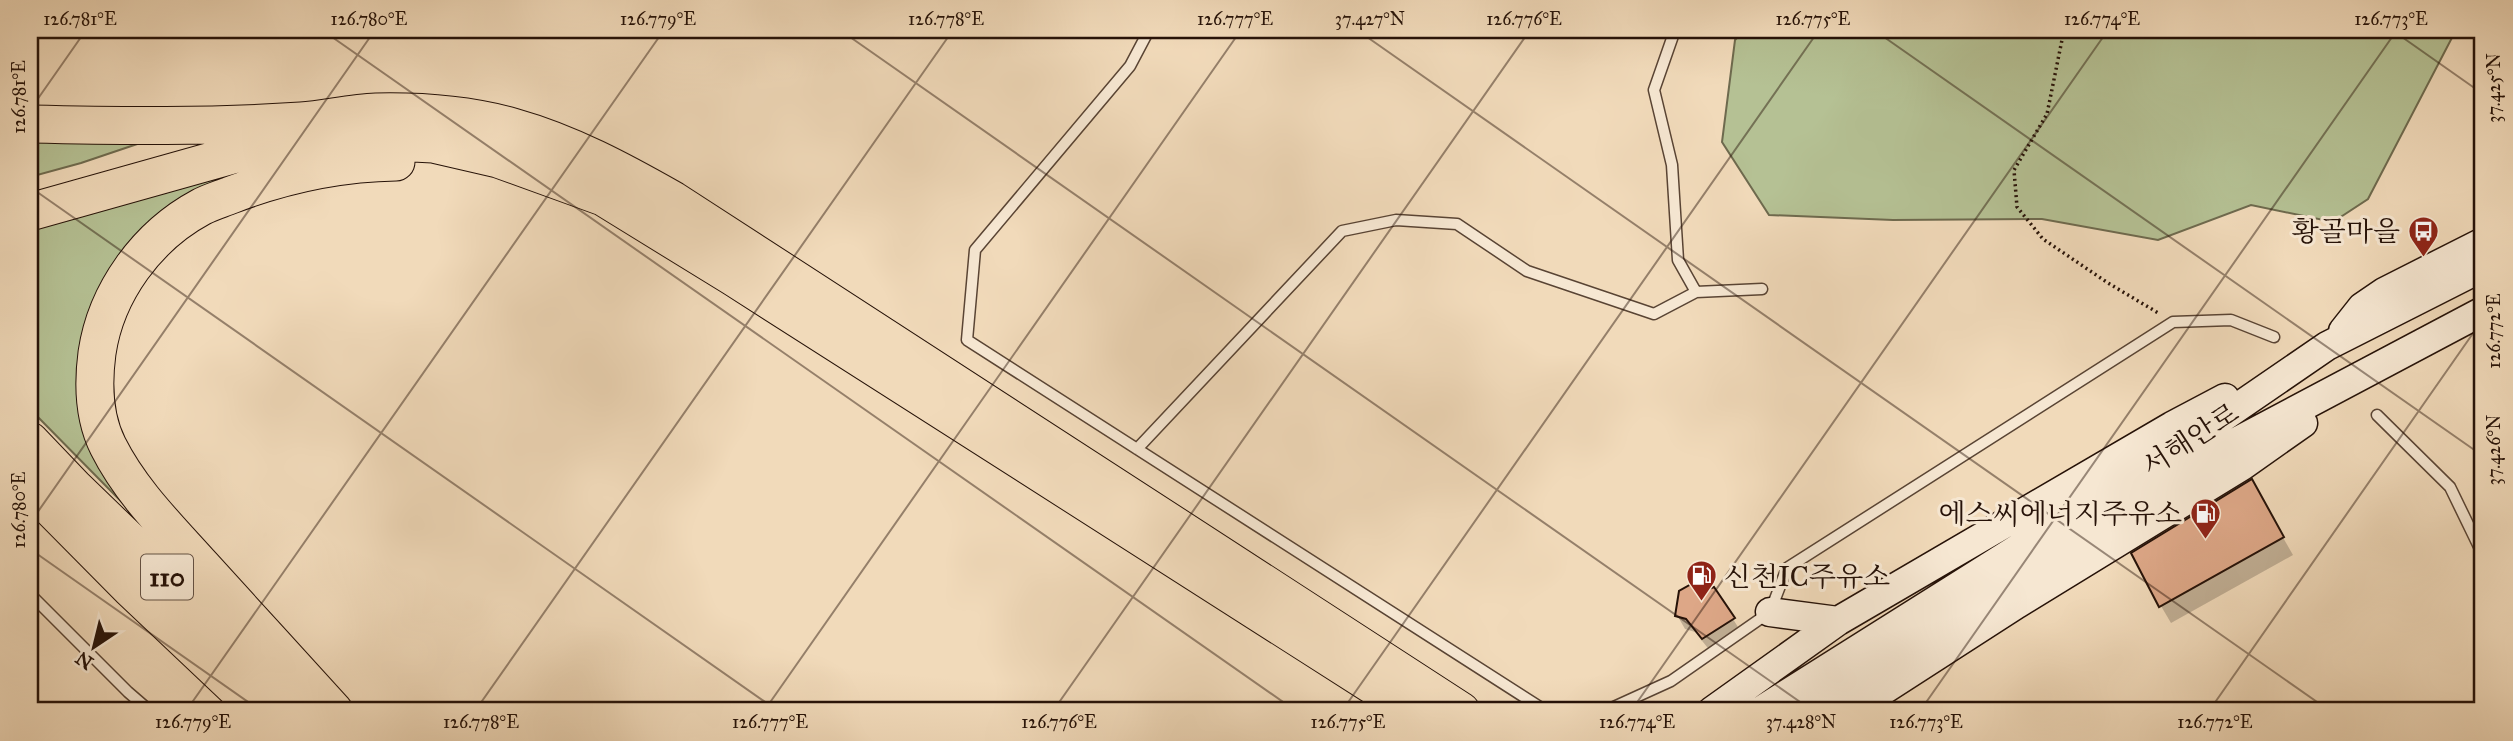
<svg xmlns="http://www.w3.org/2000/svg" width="2513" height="741" viewBox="0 0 2513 741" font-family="'IM FELL Great Primer','Noto Serif KR',serif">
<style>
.green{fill:#b5c194;stroke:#6e6a4e;stroke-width:2}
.shadow{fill:#0003}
.building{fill:#dda787;stroke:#261208;stroke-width:2}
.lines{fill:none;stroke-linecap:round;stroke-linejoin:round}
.service-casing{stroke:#594434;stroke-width:13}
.secondary-casing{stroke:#261208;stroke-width:31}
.motorway-casing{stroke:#261208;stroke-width:39}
.path{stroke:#261208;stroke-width:3.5;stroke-dasharray:2 3.5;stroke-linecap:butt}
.service{stroke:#f6e7d2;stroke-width:10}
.secondary{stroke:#f6e7d2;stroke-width:28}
.motorway{stroke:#f1daba;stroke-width:37}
.ticks{fill:none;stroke:#261208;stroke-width:2;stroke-opacity:0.45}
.labels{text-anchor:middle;stroke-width:6;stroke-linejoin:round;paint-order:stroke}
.shield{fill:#f6e7d2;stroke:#645245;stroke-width:2}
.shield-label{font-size:26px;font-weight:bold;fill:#261208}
.poi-label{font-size:28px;fill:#261208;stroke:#f6e7d2;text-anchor:end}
.street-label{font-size:28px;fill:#261208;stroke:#f6e7d2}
.neatline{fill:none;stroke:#261208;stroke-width:2.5}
.ticks-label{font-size:18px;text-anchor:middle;fill:#261208}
</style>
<rect width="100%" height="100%" fill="#f1daba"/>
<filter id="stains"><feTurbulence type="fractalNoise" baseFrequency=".00286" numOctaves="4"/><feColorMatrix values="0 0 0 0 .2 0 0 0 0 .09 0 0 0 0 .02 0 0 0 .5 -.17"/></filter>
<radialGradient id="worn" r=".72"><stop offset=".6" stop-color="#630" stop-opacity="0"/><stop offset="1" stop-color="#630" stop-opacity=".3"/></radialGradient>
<path class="green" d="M1744,30H2456L2368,199L2333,222L2251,205L2158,240L2042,219L1893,220L1769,215L1722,142L1735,40Z
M30,135L161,136L81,163L30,177Z
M333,150L186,202L84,374L172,553L30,409V227L251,161Z"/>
<path class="shadow" d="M2251,482L2293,555L2171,623L2161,606Z
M1677,615L1733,619L1741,632L1711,652L1695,632L1685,629Z"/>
<path class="building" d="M2252,479L2284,537L2159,607L2131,553Z
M1702,578L1709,589L1714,587L1735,618L1702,639L1686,619L1675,616L1679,591Z"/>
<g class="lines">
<defs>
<path id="service" d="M1149,30L1130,66L975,250L967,340L1546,711
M1675,30L1654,90L1672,165L1678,260L1696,292
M30,54L32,55L30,30
M2377,415L2450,487L2483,555
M1137,449L1342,231L1396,220L1457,224L1527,271L1654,314L1696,292L1762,289
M30,594L128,692L150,711
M1605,711L1671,681L1770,612L1787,568L2173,322L2231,320L2274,337"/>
<path id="secondary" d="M2343,331L2362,307L2384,292L2483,242
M1770,612L1838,621
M1712,711L1838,621L2172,426L2225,398
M1760,711L2187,442L2327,346L2483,267
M1800,711L2198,462L2483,311
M1851,711L2017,604L2242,466L2303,423"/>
<path id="motorway" d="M30,124C120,126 211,127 301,121C326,119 351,113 376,112C420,111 470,115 513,127C570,143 622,171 673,200L1461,711
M30,212L247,151L335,139L433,144L498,159L603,197L733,277L1413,711
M30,441L74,487L285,691
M30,487L130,588L260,711
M334,711C290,663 246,614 202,566C168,528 131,492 108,446C94,418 93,383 97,353C106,292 147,236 201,207C210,202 221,199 231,195C283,175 339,163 396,162"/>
</defs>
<use href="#service" class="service-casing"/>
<use href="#secondary" class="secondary-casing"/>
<use href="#motorway" class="motorway-casing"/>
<path class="path" d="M2064,30L2047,114L2014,170L2017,207L2043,239L2108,283L2160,314"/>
<use href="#service" class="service"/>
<use href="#secondary" class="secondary"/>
<use href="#motorway" class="motorway"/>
</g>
<path class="ticks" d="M322,30L1296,711M840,30L1813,711M1357,30L2330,711M1874,30L2483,456M2392,30L2483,94M30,110L86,30M30,187L778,711M30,523L375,30M30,549L261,711M186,711L664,30M475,711L953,30M764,711L1241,30M1053,711L1530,30M1342,711L1819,30M1631,711L2108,30M1920,711L2397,30M2209,711L2483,319"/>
<defs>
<symbol id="bus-pin" viewBox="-11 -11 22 30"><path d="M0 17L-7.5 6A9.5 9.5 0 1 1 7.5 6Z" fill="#8f2418" stroke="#f6e7d2"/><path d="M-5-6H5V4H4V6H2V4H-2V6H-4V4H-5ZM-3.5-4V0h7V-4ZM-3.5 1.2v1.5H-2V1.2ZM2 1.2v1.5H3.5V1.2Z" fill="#fff"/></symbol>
<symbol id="fuel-pin" viewBox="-11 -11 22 30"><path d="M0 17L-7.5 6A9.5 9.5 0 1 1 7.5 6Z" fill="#8f2418" stroke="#f6e7d2"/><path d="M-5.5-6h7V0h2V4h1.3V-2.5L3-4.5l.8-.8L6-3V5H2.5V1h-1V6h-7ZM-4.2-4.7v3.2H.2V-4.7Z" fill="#fff"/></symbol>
</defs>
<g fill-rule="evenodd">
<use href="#bus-pin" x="2406" y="214" width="35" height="47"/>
<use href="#fuel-pin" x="2188" y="496" width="35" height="47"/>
<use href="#fuel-pin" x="1684" y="558" width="35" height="47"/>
</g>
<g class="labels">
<rect class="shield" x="141" y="554.5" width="52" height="45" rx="5"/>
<g class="shield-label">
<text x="167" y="586">110</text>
</g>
<g class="poi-label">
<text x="2400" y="241">황골마을</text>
<text x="2182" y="523">에스씨에너지주유소</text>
<text x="1724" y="586" text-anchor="start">신천IC주유소</text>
</g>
<g class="street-label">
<text transform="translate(2190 439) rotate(-33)" y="10">서해안로</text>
</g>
</g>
<rect width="2513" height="741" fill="none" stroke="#f1daba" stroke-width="77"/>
<g transform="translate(94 647) rotate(215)" stroke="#f6e7d2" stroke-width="5" paint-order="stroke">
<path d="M0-5L12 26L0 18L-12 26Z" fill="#261208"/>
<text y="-10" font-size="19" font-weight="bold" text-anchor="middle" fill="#261208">N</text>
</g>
<rect x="38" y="38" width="2436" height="664" class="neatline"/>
<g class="ticks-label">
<text x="80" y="25">126.781°E</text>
<text x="369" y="25">126.780°E</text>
<text x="658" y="25">126.779°E</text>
<text x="946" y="25">126.778°E</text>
<text x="1235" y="25">126.777°E</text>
<text x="1370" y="25">37.427°N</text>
<text x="1524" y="25">126.776°E</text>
<text x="1813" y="25">126.775°E</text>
<text x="2102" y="25">126.774°E</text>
<text x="2391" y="25">126.773°E</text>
<text transform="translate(2494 88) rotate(-90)" y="6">37.425°N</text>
<text transform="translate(19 97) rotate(-90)" y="6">126.781°E</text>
<text transform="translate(2494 331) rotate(-90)" y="6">126.772°E</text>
<text transform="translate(2494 450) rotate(-90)" y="6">37.426°N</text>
<text transform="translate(19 510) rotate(-90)" y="6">126.780°E</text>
<text x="193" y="728">126.779°E</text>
<text x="481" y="728">126.778°E</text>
<text x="770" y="728">126.777°E</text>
<text x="1059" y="728">126.776°E</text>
<text x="1348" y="728">126.775°E</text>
<text x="1637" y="728">126.774°E</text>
<text x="1801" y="728">37.428°N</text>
<text x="1926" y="728">126.773°E</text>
<text x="2215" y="728">126.772°E</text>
</g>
<rect width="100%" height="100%" filter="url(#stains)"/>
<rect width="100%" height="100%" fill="url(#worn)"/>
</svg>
